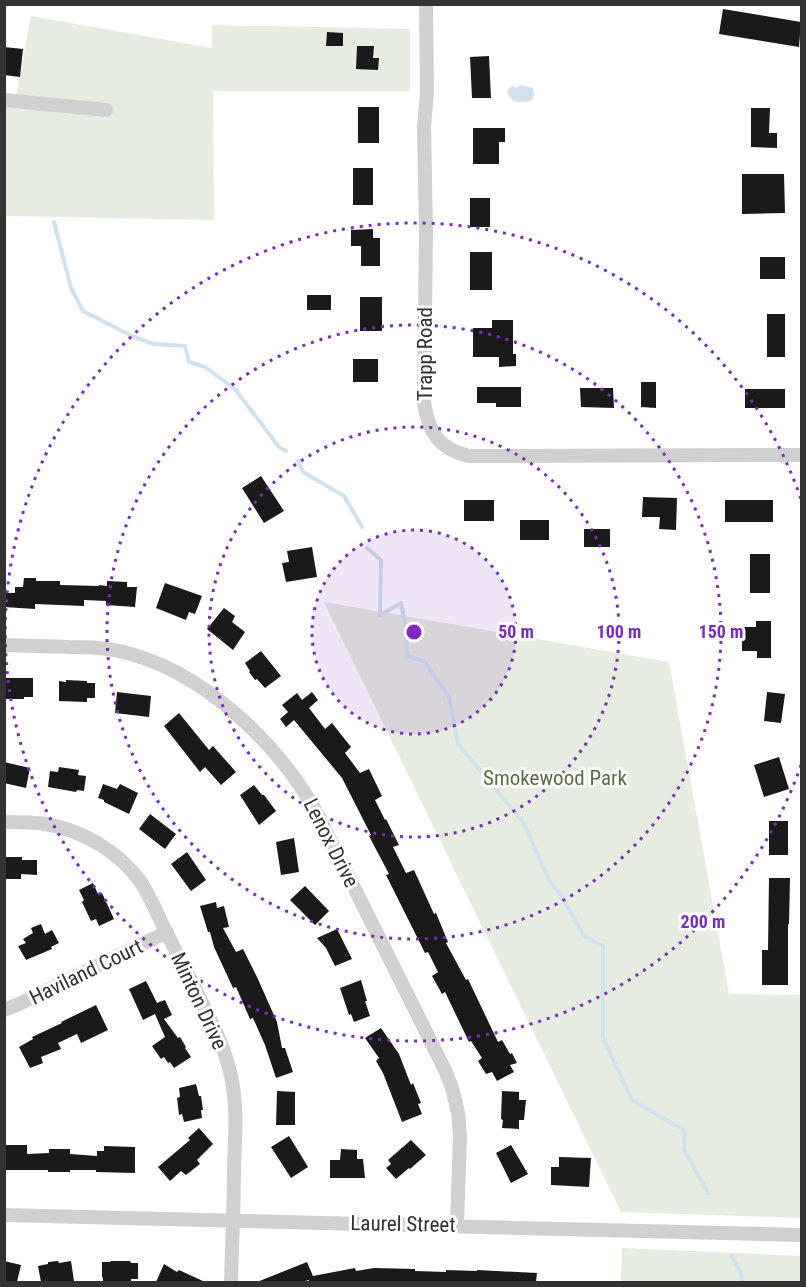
<svg xmlns="http://www.w3.org/2000/svg" width="806" height="1287" viewBox="0 0 806 1287" font-family="'Roboto Condensed',sans-serif">
<style>
.green{fill:#e6ecdf}
.water{fill:#cfe2ee}
.lines{fill:none;stroke-linecap:round;stroke-linejoin:round}
.stream{stroke:#cfe2ee;stroke-width:4}
.building{fill:#1a1a1a}
.minor{stroke:#d0d0d0;stroke-width:14}
.ring{fill:none;stroke:#7b2cbf;stroke-width:3;stroke-dasharray:3 6}
.labels{text-anchor:middle;stroke-width:6;stroke-linejoin:round;paint-order:stroke}
.street-label{font-size:21px;fill:#333;stroke:#fff}
.park-label{font-size:21px;fill:#56703f;stroke:#fff}
.centre{fill:#7b2cbf;stroke:#fff;stroke-width:3}
.ring-label{font-size:18px;text-anchor:middle;font-weight:bold;fill:#7b2cbf;stroke:#fff;stroke-width:6;stroke-linejoin:round;paint-order:stroke}
</style>
<rect width="100%" height="100%" fill="#fff"/>
<path class="green" d="M31,16L212,48V25L410,29V91H213L214,220L5,216L4,100L15,102Z
M324,602L669,662L729,994L801,995V1218L621,1212Z
M622,1248L801,1256V1282H621Z"/>
<path class="water" d="M520,85L533,88L534,95L532,100C521,104 509,104 507,90L512,86L517,88Z"/>
<g class="lines">
<path class="stream" d="M54,222L71,288L83,311L132,336L154,344L185,346L189,362L205,367L235,389L279,447L286,451
M298,461L303,472L344,496L362,527
M367,548L381,560L380,615L401,603L406,629L407,656L424,661L449,697L458,744L523,822L549,880L562,897L584,936L603,946V1038L632,1100L685,1131L684,1149L708,1193
M732,1256L741,1274L742,1282"/>
</g>
<path class="building" d="M723,9L801,22L799,47L719,34Z
M327,32L343,33V46H326Z
M357,46H374L373,58H379L378,70L356,69Z
M4,47L23,49L20,77L4,75Z
M489,56L491,98H472L470,57Z
M358,107H379V143H358Z
M751,108H770L769,133H777V148L751,147Z
M473,128H505V142H499V164H473Z
M353,168H373V205H353Z
M742,174H784L785,213L742,214Z
M470,198H490V227H470Z
M373,229V238H380V266H361V246H351V230Z
M470,252H492V290H470Z
M760,257H785V279H760Z
M307,295H331V310H307Z
M360,297H382V331H360Z
M767,314H785V357H767Z
M492,320H513V354H516V366L499,367V357H473V328H492Z
M353,359H378V382H353Z
M641,382H656V408L641,407Z
M477,387H521V407H496V403H477Z
M580,388H613L614,408L581,407Z
M745,389H785V408H745Z
M261,476L284,511L264,523L242,488Z
M643,497L677,498L676,530L659,529L660,517H642Z
M464,500H494V521H464Z
M725,500H773V522H725Z
M520,520H549V540H520Z
M584,529H610V547H584Z
M312,547L317,577L286,582L282,563L289,562L287,551Z
M750,554H770V593H750Z
M24,578H36V581H60V585L99,586V585L107,586V581L127,582V587H137L135,607L106,605V601L84,600V606L35,604V609L4,607V593H15V587H23Z
M165,583L202,596L195,614L189,612L186,620L156,608Z
M224,608L235,616L232,622L245,632L233,650L207,629Z
M756,621H771V658H757V651H742V627H756Z
M261,651L281,676L265,688L257,679L255,680L249,672L250,671L245,663Z
M4,678H33V697H24V699H4Z
M66,680L87,681V683H95V698H87V702L59,701V681L66,682Z
M117,692L151,696L149,717L115,713Z
M312,692L318,700L309,708L325,729L332,723L351,747L345,753L360,773L369,769L382,796L375,800L385,820L386,819L399,845L393,847L406,873L414,870L434,914L436,913L448,942L446,943L466,980L468,979L498,1042L502,1040L510,1054L512,1053L517,1063L510,1065L514,1072L497,1081L492,1072L486,1074L478,1061L482,1058L471,1041L469,1042L445,992L442,994L432,976L438,972L428,952L425,953L386,875L389,874L369,836L371,835L342,778L294,720L286,727L280,719L288,712L282,705L297,693L302,700Z
M767,692L785,694L781,723L764,721Z
M179,713L209,750L213,746L236,772L221,785L205,767L200,772L164,726Z
M779,757L789,789L764,797L754,765Z
M4,762L30,768L26,788L4,783Z
M59,767L79,770L78,775L86,776L84,791L77,790L76,792L48,787L50,771L58,772Z
M103,784L117,789L120,784L138,793L129,814L104,802V800L98,798Z
M254,785L262,795H264L276,811L259,825L240,795Z
M150,814L176,834L165,849L139,829Z
M769,821H788V855H769Z
M294,838L299,872L281,875L276,842Z
M187,852L206,880L191,891L171,864Z
M4,857H22V860H37V875L21,874V879H4Z
M769,878H790L789,924H788V985H762V950H768Z
M93,883L98,894L102,893L114,919L99,926L96,919L91,921L82,902L84,900L79,890Z
M305,886L329,911L315,925L290,900Z
M216,902L217,908L224,906L229,927L223,928L236,952L243,949L257,977L277,1022L282,1048H285L293,1072L276,1078L265,1045L253,1018L250,1019L236,987L233,988L214,947L210,932H208L200,906Z
M41,924L45,934L52,930L59,943L51,947L52,949L26,960L18,946L26,943L23,939L33,933L31,928Z
M337,929L352,959L335,966L326,948L317,938Z
M361,980L367,1001H365L370,1016L354,1022L351,1014L349,1015L340,988Z
M146,981L157,1003L165,1000L172,1015L164,1019L178,1038L180,1037L186,1047L185,1048L191,1057L174,1068L170,1062L168,1063L164,1057L161,1059L152,1046L165,1037L155,1014L143,1020L129,989Z
M96,1005L108,1030L81,1043L77,1034L58,1043L61,1049L41,1057L43,1063L30,1068L19,1047L33,1039L32,1037L62,1023L61,1022Z
M381,1028L399,1054L411,1085L413,1083L421,1103L418,1104L422,1114L402,1122L383,1073L376,1061L379,1058L365,1038Z
M196,1084L199,1096H201L203,1110H201L202,1118L184,1122L182,1114L179,1115L177,1098L180,1097L179,1088Z
M277,1091L295,1092V1125H276Z
M502,1091L519,1092V1100H526L524,1120H519V1129L502,1128L503,1120L501,1119Z
M199,1128L213,1144L197,1160L200,1164L186,1175L181,1171L170,1181L158,1167L190,1140L188,1138Z
M289,1136L308,1167L291,1178L271,1147Z
M411,1140L426,1155L410,1169L409,1168L396,1179L386,1168L391,1164L388,1160Z
M4,1145H27V1154L49,1153V1149H70V1154L97,1156V1151H104V1146L135,1147V1173L96,1172V1170H70V1172H48V1170H4Z
M511,1145L528,1174L511,1183L496,1153Z
M341,1149L357,1150V1159H363L365,1178H330V1160H340Z
M559,1157L591,1158L589,1187L551,1185V1167H559Z
M4,1261L21,1265L17,1282H4Z
M58,1261L59,1263L71,1261L74,1281L63,1282H41L38,1266L48,1264V1262Z
M111,1261H130L131,1263H138V1279H131V1282H103V1277L102,1278V1262H110Z
M307,1262L313,1276L355,1268L356,1271L374,1268L415,1269V1271L446,1272V1270L477,1271V1270L537,1273L536,1282H309V1280L302,1282H257Z
M164,1264L177,1272L179,1270L205,1282H156Z"/>
<g class="lines">
<path class="minor" d="M426,4L427,91L424,127L426,230L424,402C428,432 439,449 469,456L802,455
M4,100L106,110
M4,645C26,646 47,646 69,647C85,647 102,647 119,651C202,669 281,745 320,819L445,1070L452,1088L458,1113L460,1135L457,1225
M4,822C18,822 32,822 45,824C82,830 118,851 140,881C150,896 157,913 165,930C174,947 183,965 192,982C208,1016 228,1050 233,1087C237,1113 235,1139 234,1165C234,1204 232,1243 231,1282
M4,1010L19,1004L167,932
M4,1215L802,1235"/>
</g>
<circle cx="414" cy="632" r="102" fill="#7b2cbf" fill-opacity=".12"/>
<g class="ring">
<circle cx="414" cy="632" r="102"/>
<circle cx="414" cy="632" r="205"/>
<circle cx="414" cy="632" r="307"/>
<path d="M801 765A409 409 0 1 1 801 499"/>
</g>
<g class="labels">
<g class="street-label">
<text transform="translate(425 354) rotate(-90)" y="7">Trapp Road</text>
<text transform="translate(331 843) rotate(63)" y="7">Lenox Drive</text>
<text transform="translate(86 972) rotate(-26)" y="7">Haviland Court</text>
<text transform="translate(199 1001) rotate(65)" y="7">Minton Drive</text>
<text transform="translate(403 1224) rotate(1)" y="7">Laurel Street</text>
</g>
<g class="park-label">
<text x="555" y="785">Smokewood Park</text>
</g>
</g>
<circle cx="414" cy="632" r="9" class="centre"/>
<g class="ring-label">
<text x="516" y="638">50 m</text>
<text x="619" y="638">100 m</text>
<text x="721" y="638">150 m</text>
<text x="703" y="928">200 m</text>
</g>
<rect width="806" height="1287" fill="none" stroke="#333333" stroke-width="12"/>
</svg>
